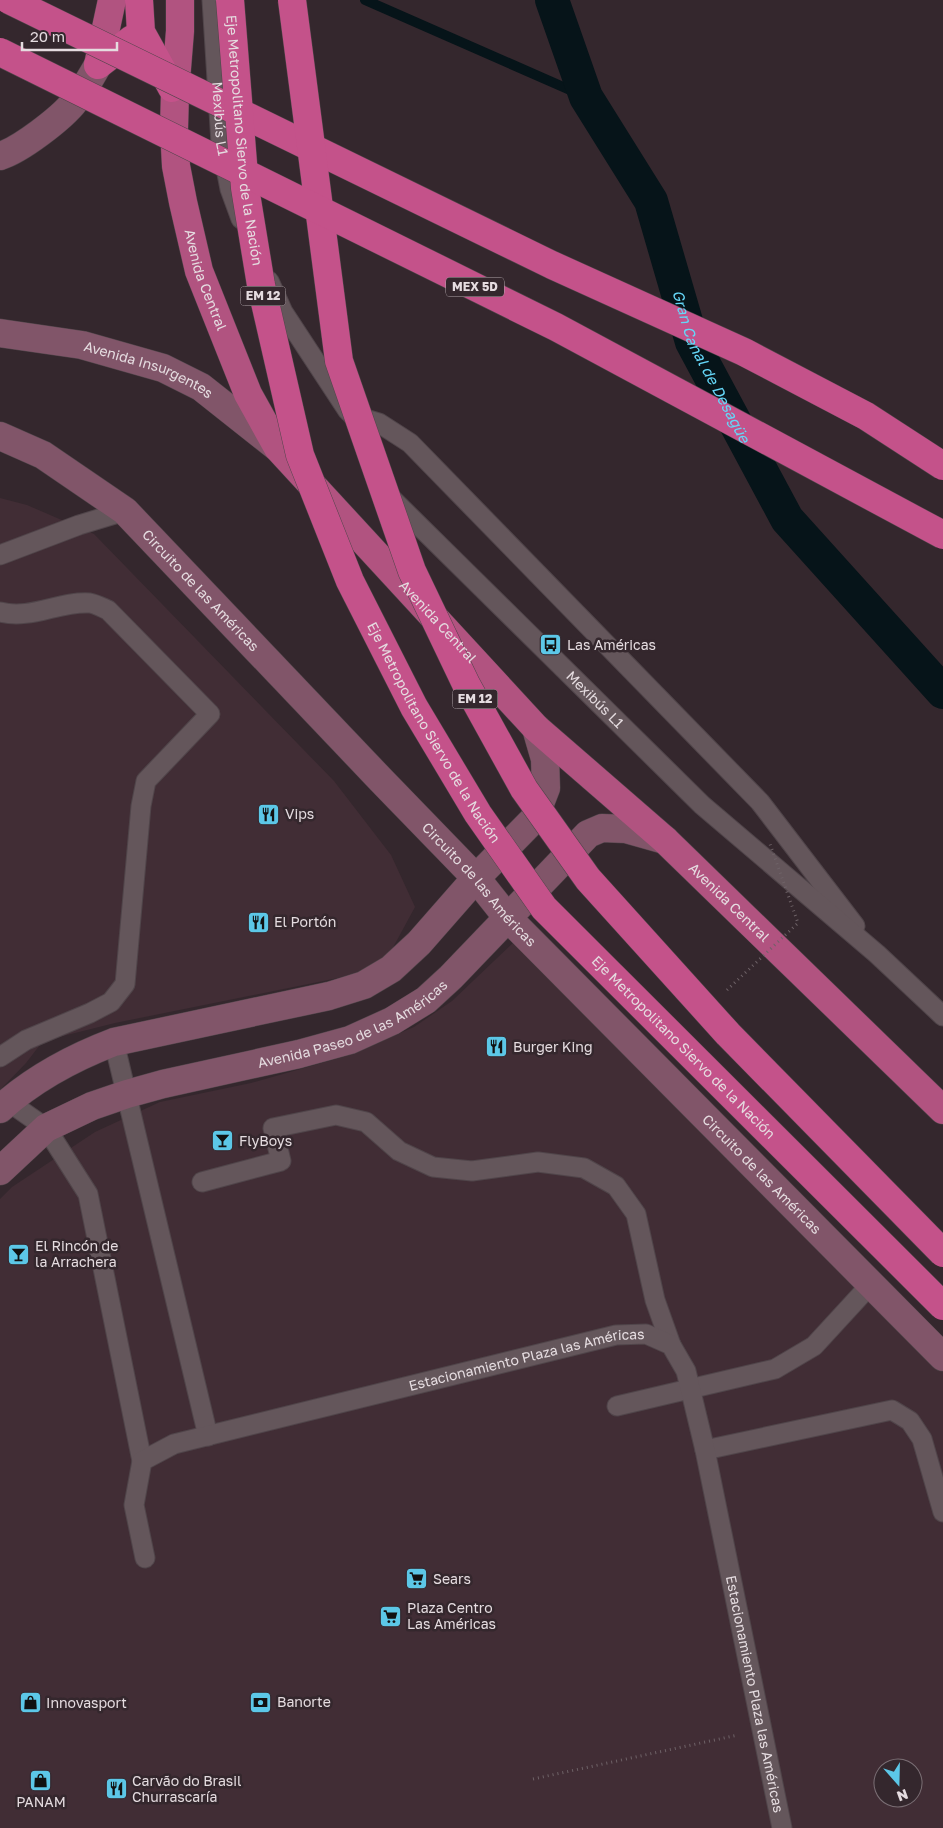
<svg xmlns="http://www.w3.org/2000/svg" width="943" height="1828" viewBox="0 0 943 1828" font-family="'Golos Text',sans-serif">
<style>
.built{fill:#412d35;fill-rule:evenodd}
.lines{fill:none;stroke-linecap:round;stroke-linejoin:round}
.stream{stroke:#061419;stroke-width:10}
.canal{stroke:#061419;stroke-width:34}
.service-casing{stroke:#50454a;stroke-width:21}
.secondary-casing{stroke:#50454a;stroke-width:29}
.trunk-casing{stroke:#50454a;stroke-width:29}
.motorway-casing{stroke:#50454a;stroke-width:29}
.path{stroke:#6e6267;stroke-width:3;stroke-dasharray:1 4;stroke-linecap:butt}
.service{stroke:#64565b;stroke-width:19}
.secondary{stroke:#815569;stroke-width:28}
.trunk{stroke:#b15380;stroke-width:28}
.motorway{stroke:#c4528a;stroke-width:28}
.motorway-bridge-casing{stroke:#50454a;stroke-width:29;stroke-linecap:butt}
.path-bridge{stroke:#6e6267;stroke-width:3;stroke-dasharray:1 4;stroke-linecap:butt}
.motorway-bridge{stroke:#c4528a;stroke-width:28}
.labels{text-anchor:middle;stroke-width:5;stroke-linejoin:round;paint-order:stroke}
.shield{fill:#34272d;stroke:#b0a6aa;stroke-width:1}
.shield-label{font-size:12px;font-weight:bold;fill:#e5dce0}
.street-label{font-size:14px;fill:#e5dce0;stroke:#34272d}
.poi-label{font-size:14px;fill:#e5dce0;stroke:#34272d;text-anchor:start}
.water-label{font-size:15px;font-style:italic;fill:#65d6f7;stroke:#34272d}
</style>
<rect width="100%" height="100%" fill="#34272d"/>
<path class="built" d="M0,498L27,505L94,534L334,781L391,855L415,907L390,953L370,969L338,978L115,1023L43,1041L26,1063L0,1090Z
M515,941L943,1368V1828H0V1199L12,1187L95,1132L160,1102L251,1083L346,1056L414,1027L452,1001ZM883,1768H913V1798H883Z"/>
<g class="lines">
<path class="stream" d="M365,0L586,97"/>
<path class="canal" id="s1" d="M552,0L586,97L651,201L692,342L787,519L943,692"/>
<defs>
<g id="service">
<path id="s2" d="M212,0L221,143L230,189L241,219"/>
<path d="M269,281L283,312L348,411"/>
<path d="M352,415L379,423L410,443L760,802L855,926"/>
<path id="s3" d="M388,495L702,805L877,954L943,1016"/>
<path d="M0,555L79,525L125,511"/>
<path d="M0,612C31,620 59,601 90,603C96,604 103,608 108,610L210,714L146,781L141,806L125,984L111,1002L90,1013L26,1040L0,1057"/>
<path d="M114,1042L208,1436"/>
<path d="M9,1102L46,1128L88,1194L142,1461"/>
<path d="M202,1182L281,1161L273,1128L336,1115L366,1122L399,1151L433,1167L472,1171L538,1162L584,1168L616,1186L636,1214L655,1300L671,1345"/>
<path d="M617,1406L775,1369L814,1346L871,1284"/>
<path d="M705,1450L892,1410L910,1421L922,1439L943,1512"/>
<path id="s4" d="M145,1558L134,1505L142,1461L174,1444L616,1335L646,1334L671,1345L686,1371L705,1450L782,1828"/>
</g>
<g id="secondary">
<path d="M0,156C20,150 62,118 75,101C84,90 91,77 98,65"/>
<path id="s5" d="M0,333L82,345L163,368L201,387L278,448"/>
<path id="s6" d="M0,436L43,455L125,511L381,780L476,878L507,917L943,1357"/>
<path d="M0,1109C34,1078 72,1058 114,1042L329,996L364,985L391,969L419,943L476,878L534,819L546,788L545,759L536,728"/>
<path id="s7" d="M0,1171L46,1128L92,1106L127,1094L163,1084L299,1054L350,1040L392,1021L426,1000L451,977L588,834L602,828L626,829L665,840"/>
</g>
<g id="trunk">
<path id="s8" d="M180,0V31L175,93L174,129L176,166L183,202L199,271L248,394L278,448L536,728L665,840L943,1110"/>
<path d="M98,65L112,0"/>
</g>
<path id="motorway" d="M139,0L141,32L172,88
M98,65L132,39"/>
</defs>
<use href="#service" class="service-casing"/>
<use href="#secondary" class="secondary-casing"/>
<use href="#trunk" class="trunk-casing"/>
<use href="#motorway" class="motorway-casing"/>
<path class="path" d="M533,1779L738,1735"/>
<use href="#service" class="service"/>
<use href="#secondary" class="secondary"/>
<use href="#trunk" class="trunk"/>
<use href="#motorway" class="motorway"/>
<defs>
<g id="motorway-bridge">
<path d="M9,0L552,265L744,352L866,416L943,466"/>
<path id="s9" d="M230,0L245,188L261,285L300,455L350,581L414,707L478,814L544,908L943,1306"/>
<path d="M292,0L339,361L412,571L466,684L524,789L588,879L728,1034L943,1253"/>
<path d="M0,52L556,327L943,535"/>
</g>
</defs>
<use href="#motorway-bridge" class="motorway-bridge-casing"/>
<path class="path-bridge" d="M727,990L798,923L770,844"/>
<use href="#motorway-bridge" class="motorway-bridge"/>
</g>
<defs>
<symbol id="bus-square" viewBox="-11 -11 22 22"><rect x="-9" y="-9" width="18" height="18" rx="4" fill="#5cc7e7" stroke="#34272d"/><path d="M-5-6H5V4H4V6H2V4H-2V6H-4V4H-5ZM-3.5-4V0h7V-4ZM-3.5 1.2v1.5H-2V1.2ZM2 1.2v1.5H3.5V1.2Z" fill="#111"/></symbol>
<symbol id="restaurant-square" viewBox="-11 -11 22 22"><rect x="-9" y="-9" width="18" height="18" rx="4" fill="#5cc7e7" stroke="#34272d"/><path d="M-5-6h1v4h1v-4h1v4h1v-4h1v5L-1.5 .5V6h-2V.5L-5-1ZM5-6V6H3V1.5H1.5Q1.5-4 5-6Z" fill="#111"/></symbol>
<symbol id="bar-square" viewBox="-11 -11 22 22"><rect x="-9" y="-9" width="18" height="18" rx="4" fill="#5cc7e7" stroke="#34272d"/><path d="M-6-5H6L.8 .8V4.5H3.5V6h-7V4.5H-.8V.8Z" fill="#111"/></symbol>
<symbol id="supermarket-square" viewBox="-11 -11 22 22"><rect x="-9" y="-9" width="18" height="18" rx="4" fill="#5cc7e7" stroke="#34272d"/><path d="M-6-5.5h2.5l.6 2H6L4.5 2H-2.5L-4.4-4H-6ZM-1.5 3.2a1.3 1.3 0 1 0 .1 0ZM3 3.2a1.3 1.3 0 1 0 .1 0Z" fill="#111"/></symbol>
<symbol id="bank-square" viewBox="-11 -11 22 22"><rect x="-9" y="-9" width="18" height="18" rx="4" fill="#5cc7e7" stroke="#34272d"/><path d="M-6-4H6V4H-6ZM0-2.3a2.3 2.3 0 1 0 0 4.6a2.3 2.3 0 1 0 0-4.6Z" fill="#111"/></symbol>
<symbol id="shop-square" viewBox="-11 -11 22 22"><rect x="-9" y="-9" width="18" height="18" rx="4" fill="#5cc7e7" stroke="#34272d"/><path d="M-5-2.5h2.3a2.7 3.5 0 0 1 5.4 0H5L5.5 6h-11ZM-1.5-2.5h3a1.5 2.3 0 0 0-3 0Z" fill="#111"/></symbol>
</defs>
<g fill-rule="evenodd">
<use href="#bus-square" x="538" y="632" width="25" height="25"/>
<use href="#restaurant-square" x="256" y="802" width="25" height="25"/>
<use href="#restaurant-square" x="246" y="910" width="25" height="25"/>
<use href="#restaurant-square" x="484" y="1034" width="25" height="25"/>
<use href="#bar-square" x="210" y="1128" width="25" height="25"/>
<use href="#bar-square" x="6" y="1242" width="25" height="25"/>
<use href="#supermarket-square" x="404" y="1566" width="25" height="25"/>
<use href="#supermarket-square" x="378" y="1604" width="25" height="25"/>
<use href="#bank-square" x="248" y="1690" width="25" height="25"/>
<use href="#shop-square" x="18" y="1690" width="25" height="25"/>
<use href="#shop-square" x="28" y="1768" width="25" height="25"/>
<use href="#restaurant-square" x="104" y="1776" width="25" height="25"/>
</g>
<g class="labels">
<g class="shield">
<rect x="446" y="277.5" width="58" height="19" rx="4"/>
<rect x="240.5" y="286.5" width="45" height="19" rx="4"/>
<rect x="452.5" y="689.5" width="45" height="19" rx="4"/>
</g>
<g class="shield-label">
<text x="475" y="291">MEX 5D</text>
<text x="263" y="300">EM 12</text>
<text x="475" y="703">EM 12</text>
</g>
<g class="street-label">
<text dy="5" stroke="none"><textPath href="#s2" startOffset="119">Mexibús L1</textPath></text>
<text dy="5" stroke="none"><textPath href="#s9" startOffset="141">Eje Metropolitano Siervo de la Nación</textPath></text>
<text dy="5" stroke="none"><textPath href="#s8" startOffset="284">Avenida Central</textPath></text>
<text dy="5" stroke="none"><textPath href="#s5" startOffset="154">Avenida Insurgentes</textPath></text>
<text dy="5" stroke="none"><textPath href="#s6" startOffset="256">Circuito de las Américas</textPath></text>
<text dy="5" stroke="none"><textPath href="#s8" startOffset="704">Avenida Central</textPath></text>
<text dy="5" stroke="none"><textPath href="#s3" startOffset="291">Mexibús L1</textPath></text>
<text dy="5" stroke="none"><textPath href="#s9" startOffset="770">Eje Metropolitano Siervo de la Nación</textPath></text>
<text dy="5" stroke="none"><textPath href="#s6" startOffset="661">Circuito de las Américas</textPath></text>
<text dy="5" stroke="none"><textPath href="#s8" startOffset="1109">Avenida Central</textPath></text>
<text dy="5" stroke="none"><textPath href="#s7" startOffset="389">Avenida Paseo de las Américas</textPath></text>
<text dy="5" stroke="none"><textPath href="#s9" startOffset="1175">Eje Metropolitano Siervo de la Nación</textPath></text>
<text dy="5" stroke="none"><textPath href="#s6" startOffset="1066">Circuito de las Américas</textPath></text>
<text dy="5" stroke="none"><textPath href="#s4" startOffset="498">Estacionamiento Plaza las Américas</textPath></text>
<text dy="5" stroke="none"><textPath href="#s4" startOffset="1008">Estacionamiento Plaza las Américas</textPath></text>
</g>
<g class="poi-label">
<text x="567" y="650">Las Américas</text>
<text x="285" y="819">Vips</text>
<text x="274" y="927">El Portón</text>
<text x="513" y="1052">Burger King</text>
<text x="239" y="1146">FlyBoys</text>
<text x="35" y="1251">El Rincón de<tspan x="35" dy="16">la Arrachera</tspan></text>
<text x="433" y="1584">Sears</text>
<text x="407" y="1613">Plaza Centro<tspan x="407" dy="16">Las Américas</tspan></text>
<text x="277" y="1707">Banorte</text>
<text x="46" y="1708">Innovasport</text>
<text x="132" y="1786">Carvão do Brasil<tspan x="132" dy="16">Churrascaría</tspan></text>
<text x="41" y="1807" text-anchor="middle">PANAM</text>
</g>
<g class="water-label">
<text dy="5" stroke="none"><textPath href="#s1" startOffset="402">Gran Canal de Desagüe</textPath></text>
</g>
</g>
<g transform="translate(898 1783) rotate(160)"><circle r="24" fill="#34272d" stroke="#7b6f75"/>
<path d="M0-4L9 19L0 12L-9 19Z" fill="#5cc7e7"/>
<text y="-8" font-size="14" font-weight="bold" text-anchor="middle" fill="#e5dce0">N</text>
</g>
<path d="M22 42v8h95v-8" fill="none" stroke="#e5dce0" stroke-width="2.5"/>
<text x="30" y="42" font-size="15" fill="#e5dce0" stroke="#34272d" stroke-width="4" paint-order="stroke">20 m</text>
</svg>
